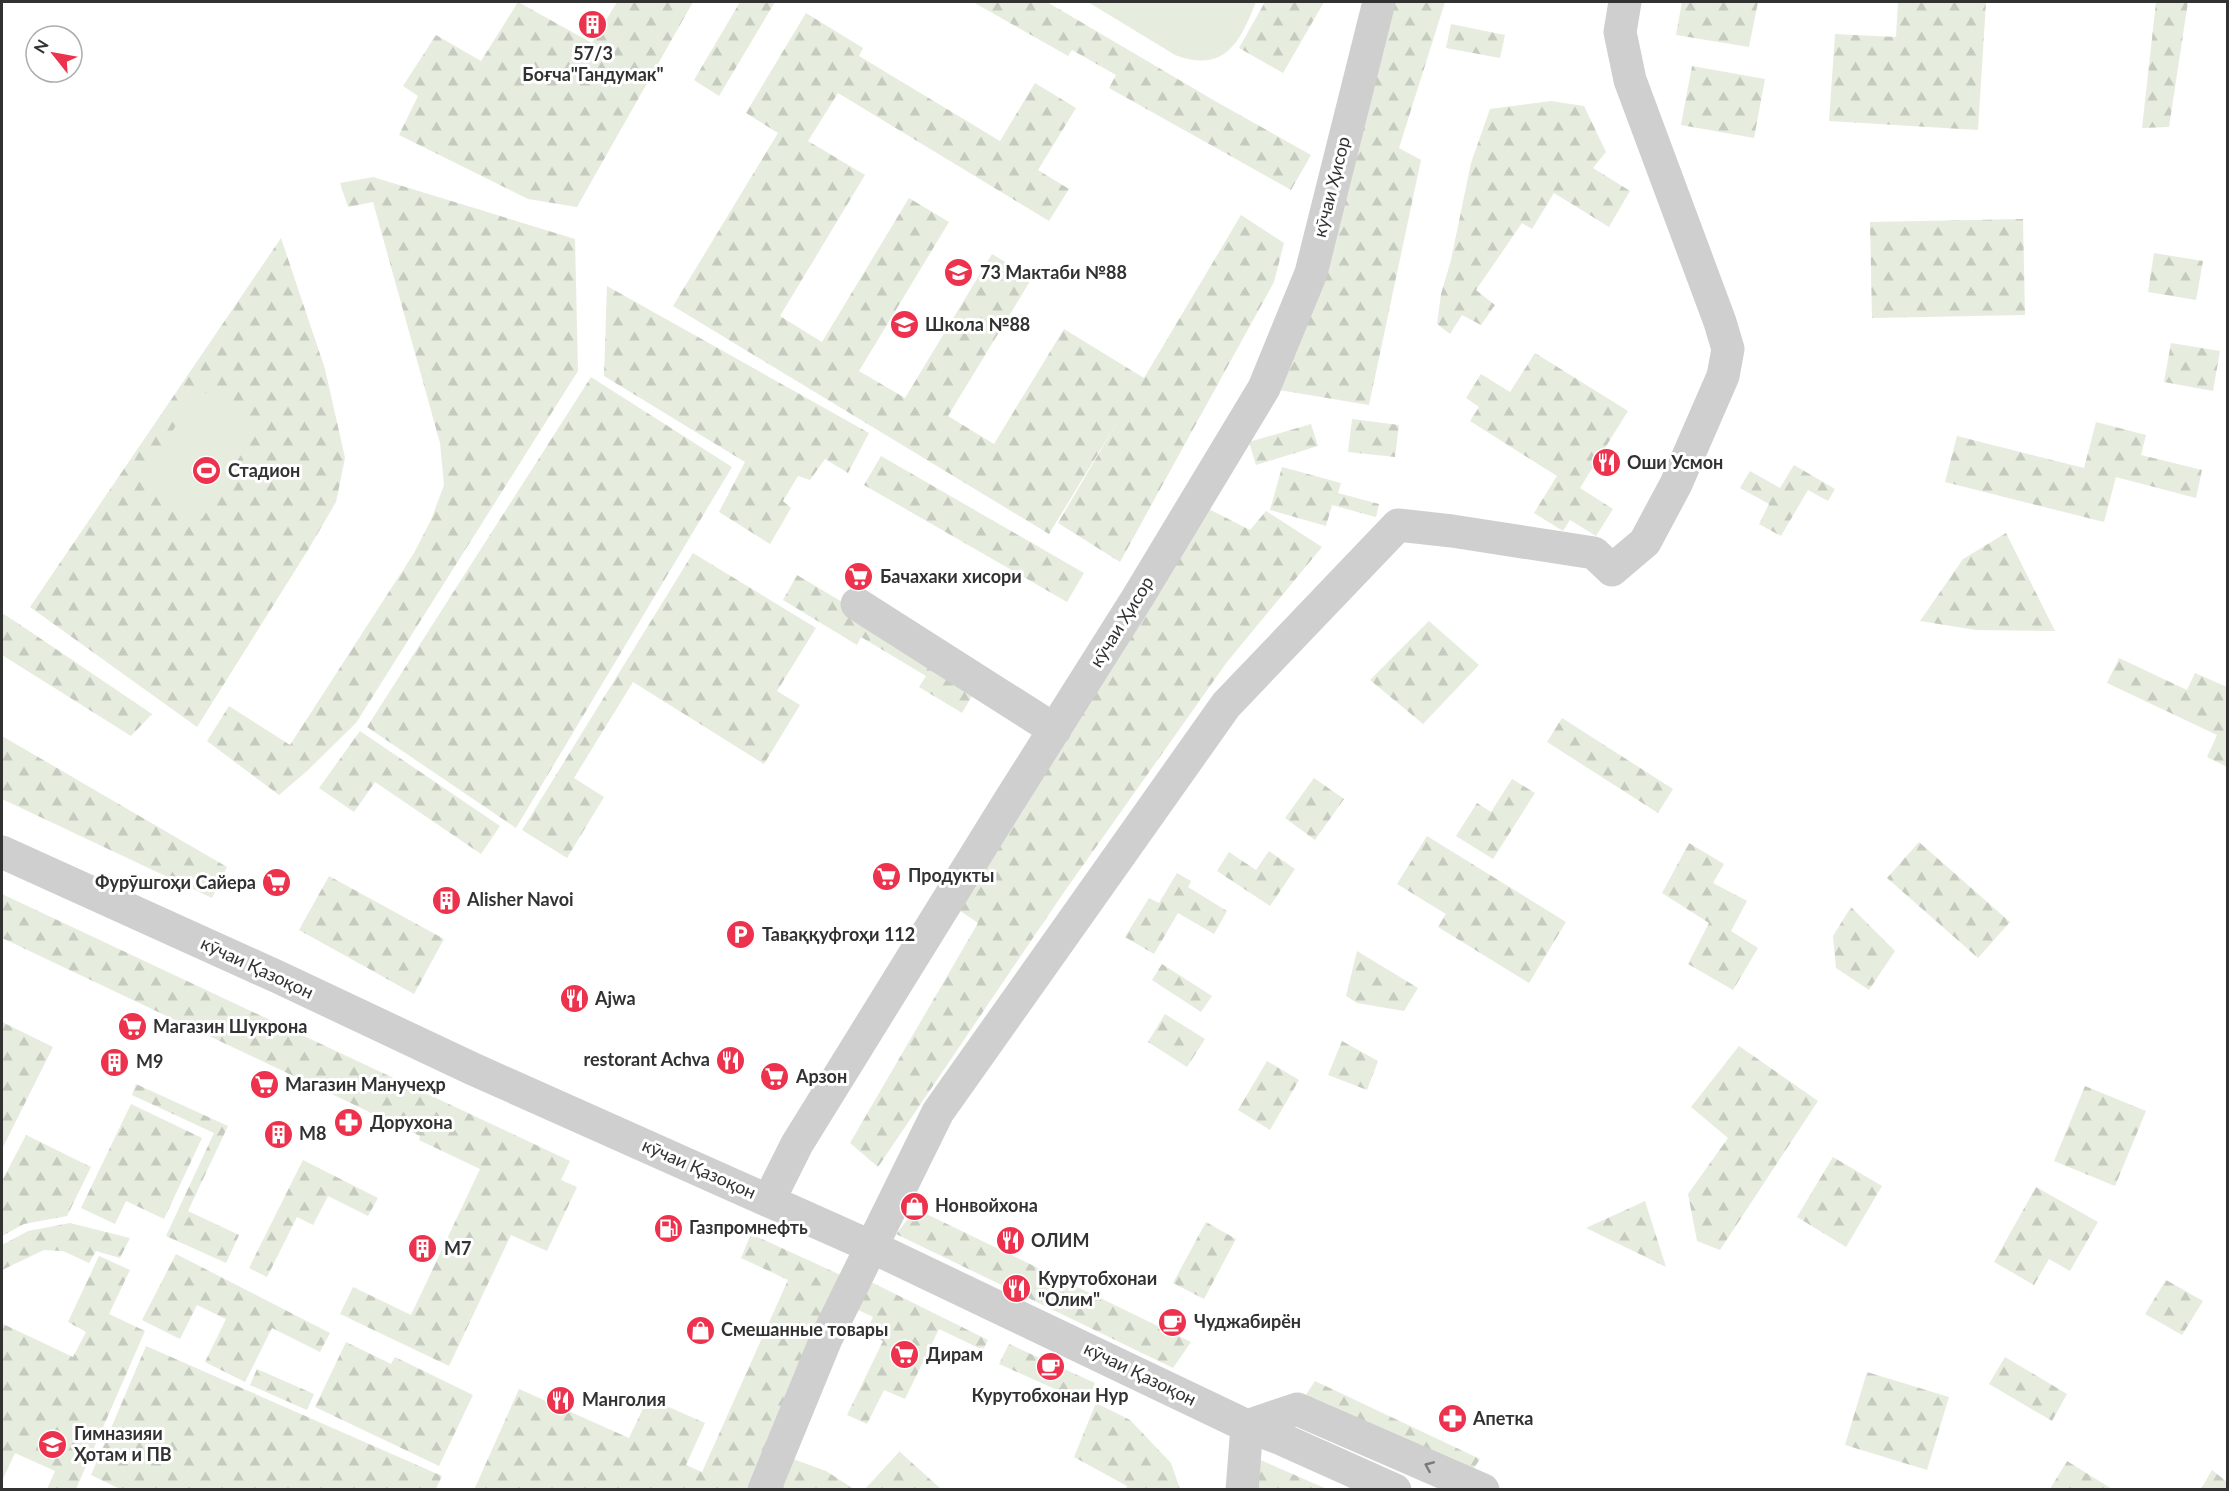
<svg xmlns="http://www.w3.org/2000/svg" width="2229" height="1491" viewBox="0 0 2229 1491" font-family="Lato,sans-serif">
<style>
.forest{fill:url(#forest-firs)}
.pitch{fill:#e6ecde}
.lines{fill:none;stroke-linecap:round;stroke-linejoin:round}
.minor{stroke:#cfcfcf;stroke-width:33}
.oneway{stroke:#797979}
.labels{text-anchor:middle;stroke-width:6;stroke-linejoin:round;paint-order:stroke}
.poi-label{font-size:18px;font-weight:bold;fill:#323232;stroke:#fff;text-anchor:start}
.street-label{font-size:18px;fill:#323232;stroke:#fff}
</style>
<defs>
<pattern id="forest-firs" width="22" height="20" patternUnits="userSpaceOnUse" patternTransform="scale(1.5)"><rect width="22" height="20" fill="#e6ecde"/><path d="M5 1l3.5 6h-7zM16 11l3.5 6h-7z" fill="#c6cbbf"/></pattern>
</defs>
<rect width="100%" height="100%" fill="#fff"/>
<path class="forest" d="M518,2L592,43L617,2H693L577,207L528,199L399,135L418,96L403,86L436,35L481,61Z
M740,2H775L719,96L694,80Z
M973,2H1047L1215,101L1311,155L1291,190L1109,88L1116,75L1072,50L1068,56Z
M1265,2H1324L1283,73L1239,48Z
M1388,2H1445L1399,148L1421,160L1369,405L1273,389Z
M1682,2H1758L1749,47L1676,35Z
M1898,2H1986L1978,130L1829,121L1835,34L1896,37Z
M2156,2H2188L2169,127L2142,128Z
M806,13L863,48L859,56L1000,141L1035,83L1076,108L1038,170L1069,189L1049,221L838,93L808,141L865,175L780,316L822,342L909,198L949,222L859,371L905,398L992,254L1032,278L948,416L994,444L1064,329L1144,378L1241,215L1284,243L1274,282L1120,562L1058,523L1119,419L1049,534L673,306L778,133L746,113Z
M1451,24L1505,35L1500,58L1446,48Z
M1692,66L1765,79L1754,138L1681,125Z
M1551,101L1584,106L1606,152L1593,168L1630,191L1609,227L1554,193L1532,229L1522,223L1476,290L1495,305L1481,325L1462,315L1450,334L1437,324L1441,294L1451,260L1471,163L1490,109Z
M373,177L575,239L578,371L356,723L307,771L279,795L207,741L229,706L290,745L414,553L431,520L444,485L440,443L373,202L348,207L340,183Z
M2023,219L2025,315L1872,318L1870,222Z
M281,238L325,369L345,458L336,502L308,550L197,727L30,607Z
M2154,253L2203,261L2196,300L2148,292Z
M607,286L869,433L848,473L825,459L810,480L798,476L783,501L791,508L770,544L719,512L745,462L604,376Z
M2171,343L2220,351L2213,391L2164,382Z
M1535,353L1628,411L1580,488L1613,509L1596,536L1570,520L1563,531L1534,513L1557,476L1470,421L1479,407L1466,398L1481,374L1510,392Z
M591,377L732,467L516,828L367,727Z
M1352,419L1399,425L1395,457L1348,452Z
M2096,422L2146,435L2141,455L2202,470L2196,498L2116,477L2104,522L1945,482L1957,436L2084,468Z
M1311,424L1318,446L1256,465L1249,442Z
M881,456L1084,573L1067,602L864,485Z
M1794,465L1835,489L1828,501L1808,490L1781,536L1759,524L1769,504L1740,488L1750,471L1780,488Z
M1282,467L1341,483L1338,493L1379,504L1376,517L1332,505L1326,526L1270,510Z
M1199,504L1250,530L1266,511L1322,547L1227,662L1062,895L878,1167L850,1143L978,923L956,908Z
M2006,533L2055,631L1976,630L1920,621L1963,559Z
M693,553L816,628L777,691L800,705L764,764L633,682L574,778L604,797L567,858L522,830Z
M797,575L979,684L962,713L919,687L926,676L861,637L857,645L783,600Z
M2,613L19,624L152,714L131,736L2,655Z
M1429,621L1479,665L1423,724L1370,680Z
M2119,658L2187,690L2195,673L2227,687V767L2207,757L2217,735L2107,683Z
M1562,718L1673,789L1658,813L1547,742Z
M360,731L500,826L481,854L375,782L354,812L319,788Z
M2,736L227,867L212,898L2,799Z
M1314,778L1344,799L1315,840L1285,818Z
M1512,779L1535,793L1493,859L1456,836L1477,803L1491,812Z
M1427,836L1566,922L1529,983L1438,927L1446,914L1397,884Z
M1919,842L2010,922L1978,958L1887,878Z
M1689,843L1724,864L1713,883L1747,901L1731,931L1758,948L1733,990L1688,964L1709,923L1662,893Z
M1269,851L1295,869L1270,906L1217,871L1229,852L1256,870Z
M1177,873L1191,881L1188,887L1227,911L1214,934L1178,913L1154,954L1125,937L1149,898L1159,903Z
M329,876L444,939L414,994L299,930Z
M2,894L570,1161L561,1180L577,1187L547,1251L511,1235L449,1366L340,1314L353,1287L411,1315L480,1169L419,1140L420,1136L2,938Z
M1851,907L1895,951L1869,990L1836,968L1833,936Z
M1357,951L1418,988L1404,1011L1357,1003L1346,996Z
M1162,964L1212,996L1201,1012L1152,980Z
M1165,1014L1205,1039L1187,1067L1148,1042Z
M2,1022L53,1047L2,1149Z
M1342,1041L1378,1061L1367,1090L1328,1075Z
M1739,1046L1818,1101L1720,1250L1697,1241L1688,1194L1728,1138L1691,1107Z
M1267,1061L1299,1080L1270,1130L1238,1110Z
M136,1084L228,1126L188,1211L239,1235L226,1263L166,1236L214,1133L132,1095Z
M2085,1086L2146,1111L2115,1186L2054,1161Z
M131,1104L202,1138L164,1219L126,1201L115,1224L81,1208Z
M26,1135L91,1167L67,1216L24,1224L2,1236V1181Z
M1833,1157L1882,1186L1846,1247L1797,1217Z
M303,1160L378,1198L368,1216L328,1196L313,1225L297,1217L267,1277L249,1268Z
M2036,1187L2098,1222L2070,1271L2049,1259L2034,1285L1994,1262Z
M1645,1201L1666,1267L1586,1228Z
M916,1209L1191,1342L1173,1368L896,1234Z
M1206,1222L1236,1239L1204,1299L1173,1283Z
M70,1223L130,1238L120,1258L96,1251L89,1263L63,1251L44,1250L2,1270V1245L28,1231Z
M751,1234L843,1276L747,1489L474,1490L519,1389L629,1438L648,1398L705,1423L686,1465L702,1472L788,1280L741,1258Z
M176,1254L330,1333L320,1352L272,1328L245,1382L205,1362L226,1319L197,1305L180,1339L142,1320Z
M99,1256L130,1270L109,1314L145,1331L76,1489H47L55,1471L15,1453L2,1481V1328L3,1324L73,1357L86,1332L68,1322Z
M859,1276L988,1340L983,1350L939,1329L905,1399L884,1390L867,1424L847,1415L883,1341L866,1332L873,1317L846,1304Z
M2166,1280L2203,1301L2182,1335L2145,1314Z
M346,1342L391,1364L395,1357L473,1395L439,1466L315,1407Z
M1009,1344L1095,1383L1086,1403L999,1364Z
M146,1346L442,1476L436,1489L122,1490L91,1475Z
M2005,1357L2067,1394L2052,1421L1989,1384Z
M257,1369L314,1394L307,1410L250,1385Z
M1867,1372L1949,1397L1927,1470L1845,1445Z
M1315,1381L1480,1459L1460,1489L1292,1416Z
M1096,1403L1130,1420L1171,1463L1180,1489H1126L1127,1486L1074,1457Z
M900,1451V1452L941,1489H865Z
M782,1455L826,1471L854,1489L766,1490Z
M1258,1459L1327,1489L1254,1490Z
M2067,1461L2112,1489H2050Z
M2212,1470L2227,1482V1489H2201Z"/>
<path class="pitch" d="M1088,2H1256C1240,41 1226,74 1175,55Z
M198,388L259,425L202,519L142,483Z"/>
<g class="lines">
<path class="minor" d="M857,604L1055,730
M2,852L278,977L473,1069L872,1247L1247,1426L1279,1438L1395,1490
M769,1200L797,1144L1008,803L1138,597L1264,388L1311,273L1379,2
M1247,1426L1297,1409L1483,1490
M764,1490L826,1339L938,1112L1226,705L1398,525L1452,531L1594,553L1612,570L1645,542L1676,484L1723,376L1728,349L1720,322L1630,80L1620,32L1625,2
M1242,1490L1247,1426"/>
</g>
<defs><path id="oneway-chevron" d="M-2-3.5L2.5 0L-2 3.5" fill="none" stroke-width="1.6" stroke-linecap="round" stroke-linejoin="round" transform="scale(1.5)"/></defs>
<use class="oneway" href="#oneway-chevron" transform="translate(1429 1466) rotate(-157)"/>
<defs>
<symbol id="building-disc" viewBox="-11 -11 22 22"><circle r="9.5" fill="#ec324c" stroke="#fff"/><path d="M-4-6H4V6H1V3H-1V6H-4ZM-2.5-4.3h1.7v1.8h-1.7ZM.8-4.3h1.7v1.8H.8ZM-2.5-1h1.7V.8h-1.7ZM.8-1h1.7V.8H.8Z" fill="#fff"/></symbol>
<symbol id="school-disc" viewBox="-11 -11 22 22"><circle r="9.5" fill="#ec324c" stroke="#fff"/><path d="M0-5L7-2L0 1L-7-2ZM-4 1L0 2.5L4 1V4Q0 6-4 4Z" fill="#fff"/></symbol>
<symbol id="restaurant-disc" viewBox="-11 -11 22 22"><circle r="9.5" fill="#ec324c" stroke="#fff"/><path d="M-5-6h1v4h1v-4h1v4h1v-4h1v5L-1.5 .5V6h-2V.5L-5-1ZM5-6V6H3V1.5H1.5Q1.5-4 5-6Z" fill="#fff"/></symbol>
<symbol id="stadium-disc" viewBox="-11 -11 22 22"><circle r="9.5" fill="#ec324c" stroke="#fff"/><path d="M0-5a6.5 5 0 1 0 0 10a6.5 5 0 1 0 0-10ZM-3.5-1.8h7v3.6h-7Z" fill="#fff"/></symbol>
<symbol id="supermarket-disc" viewBox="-11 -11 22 22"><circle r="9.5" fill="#ec324c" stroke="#fff"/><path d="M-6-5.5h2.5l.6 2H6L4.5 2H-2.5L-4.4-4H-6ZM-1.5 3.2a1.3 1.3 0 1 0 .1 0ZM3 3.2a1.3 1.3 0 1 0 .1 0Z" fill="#fff"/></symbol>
<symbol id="parking-disc" viewBox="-11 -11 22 22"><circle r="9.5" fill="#ec324c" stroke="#fff"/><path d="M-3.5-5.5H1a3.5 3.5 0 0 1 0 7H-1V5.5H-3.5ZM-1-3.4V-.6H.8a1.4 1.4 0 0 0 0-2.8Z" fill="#fff"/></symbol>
<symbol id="pharmacy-disc" viewBox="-11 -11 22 22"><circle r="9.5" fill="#ec324c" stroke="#fff"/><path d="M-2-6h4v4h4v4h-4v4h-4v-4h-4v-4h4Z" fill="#fff"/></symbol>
<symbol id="shop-disc" viewBox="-11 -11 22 22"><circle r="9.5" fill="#ec324c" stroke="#fff"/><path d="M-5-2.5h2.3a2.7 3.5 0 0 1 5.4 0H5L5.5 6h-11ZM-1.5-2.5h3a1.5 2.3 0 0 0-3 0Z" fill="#fff"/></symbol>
<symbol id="fuel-disc" viewBox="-11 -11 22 22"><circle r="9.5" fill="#ec324c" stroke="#fff"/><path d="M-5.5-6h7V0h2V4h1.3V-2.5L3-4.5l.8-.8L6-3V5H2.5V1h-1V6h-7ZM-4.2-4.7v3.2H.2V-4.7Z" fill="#fff"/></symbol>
<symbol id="cafe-disc" viewBox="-11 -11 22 22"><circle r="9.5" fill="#ec324c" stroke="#fff"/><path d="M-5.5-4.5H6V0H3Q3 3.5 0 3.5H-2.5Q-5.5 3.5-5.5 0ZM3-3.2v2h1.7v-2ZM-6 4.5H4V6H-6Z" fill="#fff"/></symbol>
</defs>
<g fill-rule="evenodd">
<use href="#building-disc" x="576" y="8" width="33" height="33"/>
<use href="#school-disc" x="942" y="256" width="33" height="33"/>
<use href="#school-disc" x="888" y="308" width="33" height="33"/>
<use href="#restaurant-disc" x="1590" y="446" width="33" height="33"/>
<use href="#stadium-disc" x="190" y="454" width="33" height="33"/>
<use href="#supermarket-disc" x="842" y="560" width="33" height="33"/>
<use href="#supermarket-disc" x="870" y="860" width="33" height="33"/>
<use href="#supermarket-disc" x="260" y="866" width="33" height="33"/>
<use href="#building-disc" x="430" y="884" width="33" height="33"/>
<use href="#parking-disc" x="724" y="918" width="33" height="33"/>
<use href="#restaurant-disc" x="558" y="982" width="33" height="33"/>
<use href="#supermarket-disc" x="116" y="1010" width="33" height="33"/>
<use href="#restaurant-disc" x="714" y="1044" width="33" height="33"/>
<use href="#building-disc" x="98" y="1046" width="33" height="33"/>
<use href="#supermarket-disc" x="758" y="1060" width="33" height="33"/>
<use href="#supermarket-disc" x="248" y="1068" width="33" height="33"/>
<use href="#pharmacy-disc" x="332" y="1106" width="33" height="33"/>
<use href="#building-disc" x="262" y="1118" width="33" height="33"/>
<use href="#shop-disc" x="898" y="1190" width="33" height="33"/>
<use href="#fuel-disc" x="652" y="1212" width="33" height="33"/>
<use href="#restaurant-disc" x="994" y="1224" width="33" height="33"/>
<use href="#building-disc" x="406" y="1232" width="33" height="33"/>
<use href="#restaurant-disc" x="1000" y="1272" width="33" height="33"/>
<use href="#cafe-disc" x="1156" y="1306" width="33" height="33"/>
<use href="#shop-disc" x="684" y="1314" width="33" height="33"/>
<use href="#supermarket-disc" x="888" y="1338" width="33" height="33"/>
<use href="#cafe-disc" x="1034" y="1350" width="33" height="33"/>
<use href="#restaurant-disc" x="544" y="1384" width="33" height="33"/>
<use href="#pharmacy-disc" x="1436" y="1402" width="33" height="33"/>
<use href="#school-disc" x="36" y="1428" width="33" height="33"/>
</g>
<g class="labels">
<g class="poi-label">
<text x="593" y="60" text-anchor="middle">57/3<tspan x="593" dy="21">Боғча"Гандумак"</tspan></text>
<text x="980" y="279">73 Мактаби №88</text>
<text x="925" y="331">Школа №88</text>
<text x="1627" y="469">Оши Усмон</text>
<text x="228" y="477">Стадион</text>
<text x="880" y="583">Бачахаки хисори</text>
<text x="908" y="882">Продукты</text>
<text x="256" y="889" text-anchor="end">Фурӯшгоҳи Сайера</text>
<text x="467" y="906">Alisher Navoi</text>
<text x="762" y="941">Таваққуфгоҳи 112</text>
<text x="595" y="1005">Ajwa</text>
<text x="153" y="1033">Магазин Шукрона</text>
<text x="710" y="1066" text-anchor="end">restorant Achva</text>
<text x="136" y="1068">М9</text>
<text x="796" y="1083">Арзон</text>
<text x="285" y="1091">Магазин Манучеҳр</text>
<text x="370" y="1129">Дорухона</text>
<text x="299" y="1140">М8</text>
<text x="935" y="1212">Нонвойхона</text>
<text x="689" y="1234">Газпромнефть</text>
<text x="1031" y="1247">ОЛИМ</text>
<text x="444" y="1255">М7</text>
<text x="1038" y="1285">Курутобхонаи<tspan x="1038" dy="21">"Олим"</tspan></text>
<text x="1194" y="1328">Чуджабирён</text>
<text x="721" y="1336">Смешанные товары</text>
<text x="926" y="1361">Дирам</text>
<text x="1050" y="1402" text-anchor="middle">Курутобхонаи Нур</text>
<text x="582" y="1406">Манголия</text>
<text x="1473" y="1425">Апетка</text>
<text x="74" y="1440">Гимназияи<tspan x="74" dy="21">Ҳотам и ПВ</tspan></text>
</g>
<g class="street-label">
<text transform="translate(1332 187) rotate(-76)" y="6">кӯчаи Ҳисор</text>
<text transform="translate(1122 622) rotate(-58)" y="6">кӯчаи Ҳисор</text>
<text transform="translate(257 968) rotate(25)" y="6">кӯчаи Қазоқон</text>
<text transform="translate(699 1169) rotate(24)" y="6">кӯчаи Қазоқон</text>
<text transform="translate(1140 1374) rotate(26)" y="6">кӯчаи Қазоқон</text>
</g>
</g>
<rect width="2229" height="1491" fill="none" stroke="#323232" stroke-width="6"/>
<g transform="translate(54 54) rotate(301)"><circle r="28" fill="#ffffff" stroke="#adadad" stroke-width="1.5"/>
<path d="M0-4.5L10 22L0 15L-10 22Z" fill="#ec324c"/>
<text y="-9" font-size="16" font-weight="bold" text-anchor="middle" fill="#323232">N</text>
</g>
</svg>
